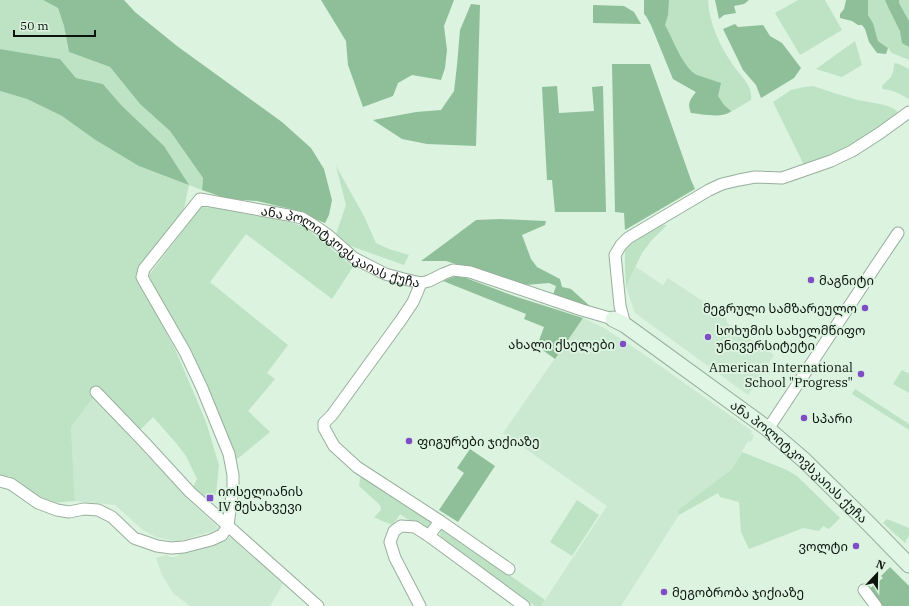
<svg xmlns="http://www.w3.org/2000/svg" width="909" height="606" viewBox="0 0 909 606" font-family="'IBM Plex Serif','Noto Sans Georgian',serif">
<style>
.built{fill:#cbe9d0}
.green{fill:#bee3c4}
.forest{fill:#8fbf98}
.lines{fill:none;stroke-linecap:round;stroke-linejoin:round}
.street-casing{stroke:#98af9c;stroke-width:13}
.secondary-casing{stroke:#98af9c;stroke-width:17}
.street{stroke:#fff;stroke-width:11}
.secondary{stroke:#e2f6e6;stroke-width:15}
.poi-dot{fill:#7e4cc4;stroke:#dbf3df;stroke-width:1.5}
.labels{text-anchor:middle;stroke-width:4;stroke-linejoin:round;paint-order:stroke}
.street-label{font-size:13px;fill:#0c140d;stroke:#dbf3df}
.poi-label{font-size:13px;fill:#0c140d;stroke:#dbf3df;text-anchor:start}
</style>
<rect width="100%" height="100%" fill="#dbf3df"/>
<path class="built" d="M636,267L663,285L668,278L725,316L727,323L774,355L748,395L635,313L626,287Z
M583,318L604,328L639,351L752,431L751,434L754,435L751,442L748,441L732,469L679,510V515L621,606H541L607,506L503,433Z
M93,398L193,504L220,529L177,542L156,537L143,530L115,505L75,501L71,427Z
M230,537L234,538L283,584L270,606H190L173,593L162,575L156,558L167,555L170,557H174L178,556L179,553L193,551Z"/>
<path class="green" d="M0,0H43L58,8L64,26L69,52L110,67L140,104L170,131L203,178L202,190L189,185L184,209L139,268V281L176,351L206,422L219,465L216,495L207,500L193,487L197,479L186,456L176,443L153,417L140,430L99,390L71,427L75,501L52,503L39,498L20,483L9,476H0V91L27,99L62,116L94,139L122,106L103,84L76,78L60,59L0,49Z
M644,0H708C709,24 720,46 733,65C741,77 753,85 751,100L729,113L721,115L691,113C688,103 690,100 696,92L673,79L651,25L646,16L644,14Z
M798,0H825L842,30L800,55L775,13Z
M868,0H909V60L892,53L888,48L878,41L873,23L868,15Z
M855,41L862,65L842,77L816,69Z
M895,63L899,64L909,69V99C898,93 896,91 883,89L882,87C884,83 882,86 886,82C892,77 894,72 894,64Z
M813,86C828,91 843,96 858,100C870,103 887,103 897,111V115L893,119L847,148L805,167L773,102L791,90L804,87Z
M336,166L364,216L376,243L389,249L409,255L404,265L348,245L336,234L346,205Z
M201,207L217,208L293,223L305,227L353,267L332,299L246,234L210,282L288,345L267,373L275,379L248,411L270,432L236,460L192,351L154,289L149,275Z
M656,225H667L651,241L642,253L626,287C626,278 623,252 627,246C634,236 647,231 656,225Z
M902,370L909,374V393L893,384Z
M855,389L909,424V430L852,394Z
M742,452L787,470L797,476L840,518L829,529L823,526L819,531L803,528L749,549L741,532L739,502L720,497L718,493L679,515L678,510L732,469Z
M361,474L433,522L431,528L424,530L400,514L393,525L382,521L374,517L381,510L380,505L359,486Z
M577,500L599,515L572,556L550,542Z
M887,519L909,528V535L905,543L883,523Z
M441,527L545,600L541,606H535L444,542L440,535Z"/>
<path class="forest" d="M43,0H124L135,12L177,46L282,122L311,148L324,169L332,200L329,215L325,223L291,209L257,201L228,199L202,190L203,178L170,131L140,104L110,67L69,52L64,26L58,8Z
M321,0H454L444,26L447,50L445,68L441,80L412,75L398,83L393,96L363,107L348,65L346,41Z
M644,0H669L668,15L665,25C673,39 683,68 697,75C705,78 713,80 721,83L718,96L724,105L731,111C722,119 702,114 691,113C687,103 690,100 696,92L673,79L651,25L646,16L644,14Z
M715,0H749L744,4L734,6L736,13L724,15L719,19Z
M846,0H868V15L873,23L878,41L888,48L886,54L877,53L869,42L865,29L862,25H858L852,21L840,18V14L844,9Z
M885,0H899V3L905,14L909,21V47L902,43L900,31L889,9Z
M471,4L480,5L476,146L427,144L402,139L373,120L416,112L441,110L454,91L457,65L460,30Z
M593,5L624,6L634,12L641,24L593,23Z
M735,24L738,27L763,25L770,36L782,43L801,68L794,78L761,98L756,85L743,70L723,29Z
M0,49L60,59L76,78L103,84L122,106L164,146L189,185L139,166L94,139L62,116L27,99L0,91Z
M612,64H650L691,180L695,189L625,230L624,213L615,212Z
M557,86L559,113L594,111L592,87L603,86L606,212H555L552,180H547L542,87Z
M500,219L546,221L545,225L522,235L531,259L537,267L560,279L562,287L571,289L592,308L553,295L556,286L549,283L525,285L446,261H421L448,241L476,220Z
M456,276L466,278L517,297L583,318L555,359L537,346L544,327L524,319L526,314L443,281Z
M470,449L495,466L458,522L439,510L464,473L457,468Z
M890,567L909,586V606H883L869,589L883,578L881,576Z"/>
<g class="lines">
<defs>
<g id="street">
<path d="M421,283L413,302L401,320L332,415L324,423V428L334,446L357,467L440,521L429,536L524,606"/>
<path d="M625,325L620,306L615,255L621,245L628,238L709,190L722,184L739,180L755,177L782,178L831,161L852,151L880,133L909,112"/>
<path d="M96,392L144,442L190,492L318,606"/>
<path d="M768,429L875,267L898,233"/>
<path id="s1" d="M0,481L11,484L38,503L57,510L69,512L84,509L98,510L112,517L134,538L157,546L171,548L184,547L211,540L222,535L228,526L233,487V475L229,454L202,388L185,352L147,286L142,277L144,269L200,199L288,215L302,218L315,226L328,235L354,258L385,274L404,279L421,283L429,281L443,274L453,270L470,272L582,310L613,319"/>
<path d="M440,521L509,569"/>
<path d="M864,590L876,606"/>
<path d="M420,606L395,558L390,542L394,531L401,526L415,527L429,536"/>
</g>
<g id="secondary">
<path id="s2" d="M613,319L625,325L654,346L768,429L805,461L868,523L909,565"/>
</g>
</defs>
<use href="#street" class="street-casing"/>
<use href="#secondary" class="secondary-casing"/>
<use href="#street" class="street"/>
<use href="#secondary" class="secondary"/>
</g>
<g class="poi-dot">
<circle cx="811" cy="280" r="4"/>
<circle cx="865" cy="308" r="4"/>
<circle cx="708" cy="337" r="4"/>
<circle cx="623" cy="344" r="4"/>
<circle cx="861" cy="374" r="4"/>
<circle cx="804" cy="418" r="4"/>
<circle cx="409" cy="441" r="4"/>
<rect x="206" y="494" width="8" height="8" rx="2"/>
<circle cx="856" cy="546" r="4"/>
<circle cx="664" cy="592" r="4"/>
</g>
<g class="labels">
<g class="street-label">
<text dy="5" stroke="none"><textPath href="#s1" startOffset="774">ანა პოლიტკოვსკაიას ქუჩა</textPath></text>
<text dy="5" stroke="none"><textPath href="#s2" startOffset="235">ანა პოლიტკოვსკაიას ქუჩა</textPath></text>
</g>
<g class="poi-label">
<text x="819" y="285">მაგნიტი</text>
<text x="857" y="313" text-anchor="end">მეგრული სამზარეულო</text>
<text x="716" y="335">სოხუმის სახელმწიფო<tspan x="716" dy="15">უნივერსიტეტი</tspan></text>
<text x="615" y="349" text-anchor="end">ახალი ქსელები</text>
<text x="853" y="372" text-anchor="end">American International<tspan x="853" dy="15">School "Progress"</tspan></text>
<text x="812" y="423">სპარი</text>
<text x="417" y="446">ფიგურები ჯიქიაზე</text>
<text x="218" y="496">იოსელიანის<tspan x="218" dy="15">IV შესახვევი</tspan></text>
<text x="848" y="551" text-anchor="end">ვოლტი</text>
<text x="672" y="597">მეგობრობა ჯიქიაზე</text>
</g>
</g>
<g transform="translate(877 574) rotate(22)" stroke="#dbf3df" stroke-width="3" paint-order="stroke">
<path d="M0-3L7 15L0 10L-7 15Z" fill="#0c140d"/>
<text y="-6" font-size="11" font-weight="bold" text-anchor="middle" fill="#0c140d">N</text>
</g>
<path d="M14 30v6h81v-6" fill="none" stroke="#0c140d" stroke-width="2"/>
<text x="20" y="30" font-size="12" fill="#0c140d" stroke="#dbf3df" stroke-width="3" paint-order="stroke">50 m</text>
</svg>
